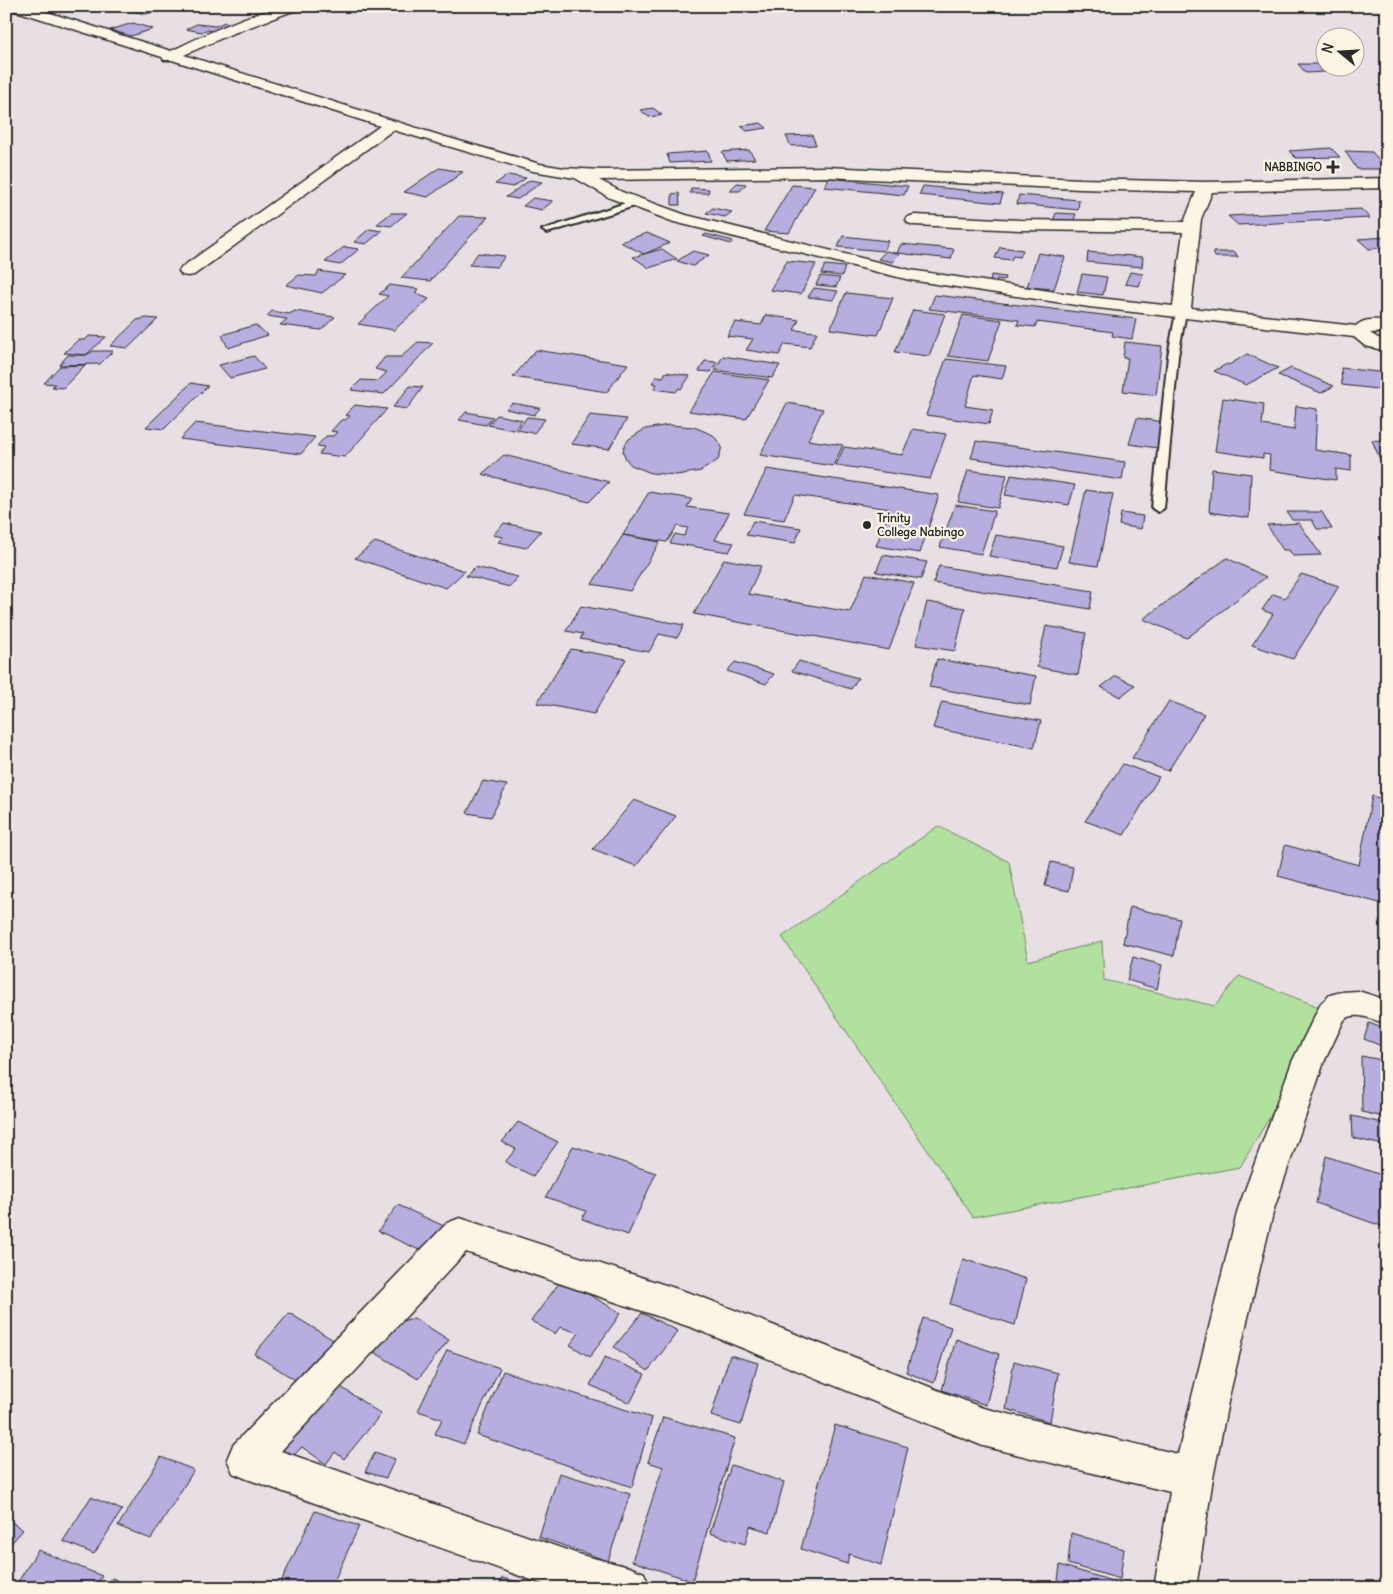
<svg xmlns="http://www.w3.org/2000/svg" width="1393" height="1594" viewBox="0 0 1393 1594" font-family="Delius,sans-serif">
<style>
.green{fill:#b2e09f;stroke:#6e8665}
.building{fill:#b7adde;stroke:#2b2b2b}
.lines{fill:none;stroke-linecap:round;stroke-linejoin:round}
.service-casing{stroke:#2b2b2b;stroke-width:4}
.minor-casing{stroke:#2b2b2b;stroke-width:3}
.service{fill:#fcf5e5;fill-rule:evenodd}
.minor{fill:#fcf5e5;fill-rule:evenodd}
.poi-dot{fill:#2b2b2b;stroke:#fcf5e5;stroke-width:2}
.labels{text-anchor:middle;stroke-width:4.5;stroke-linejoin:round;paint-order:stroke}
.far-poi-label{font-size:11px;font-weight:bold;fill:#2b2b2b;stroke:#fcf5e5;text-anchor:end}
.poi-label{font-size:12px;font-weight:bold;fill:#2b2b2b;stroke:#fcf5e5;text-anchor:start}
</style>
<rect width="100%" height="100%" fill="#e7dfe3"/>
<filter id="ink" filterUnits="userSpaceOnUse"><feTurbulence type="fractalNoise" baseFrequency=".02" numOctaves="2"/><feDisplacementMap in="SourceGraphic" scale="10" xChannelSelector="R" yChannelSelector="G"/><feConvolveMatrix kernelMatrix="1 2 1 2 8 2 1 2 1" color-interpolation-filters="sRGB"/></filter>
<g filter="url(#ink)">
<path class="green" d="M938,826L1009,862L1028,961L1102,941L1104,980L1215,1006L1239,976L1332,1012L1240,1167L973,1217L782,937Z"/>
<path class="building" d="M138,6H153L162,9L146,14L128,10Z
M225,22L233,24L215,31L206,30L201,32L186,29L197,24L215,26Z
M133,23L153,29L131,36L110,30Z
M1298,64H1316L1325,72L1306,73Z
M653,108L662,115L649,117L640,110Z
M761,123L767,128L747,131L741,126Z
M812,135L816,145L791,146L786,136Z
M1331,148L1340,157L1296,158L1289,151Z
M749,150L755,159L727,161L722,152Z
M708,151L711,161L670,163L667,154Z
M1345,151L1372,152L1385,169H1357Z
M439,168L463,172L428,197L404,192Z
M508,175L526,178L513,187L495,184Z
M829,178L908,186L904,195L824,187Z
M530,180L542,182L518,199L506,197Z
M737,183L746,184L740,191H729Z
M792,185L815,187L789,233L764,231Z
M923,186L1003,194L1000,203L919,195Z
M691,188L709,189L708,193H690Z
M679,193L680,205H672V194Z
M1019,195L1079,200L1078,210L1017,204Z
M533,198L553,201L542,210L523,206Z
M713,208L732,212L725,217L706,213Z
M1361,209L1370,218L1238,225L1228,216Z
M391,213H407L391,226L377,224Z
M1056,213L1076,214L1073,223L1053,221Z
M459,216L488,217L430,281L401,278Z
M369,229L382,231L366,244L354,242Z
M647,233L670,243L644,254L620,242Z
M706,234L733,241L731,244L703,236Z
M843,236L888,241L884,251L838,247Z
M1387,237V247L1369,249L1358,239Z
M901,244L954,249L951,259L897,253Z
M344,247L359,249L340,265L325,262Z
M1000,247L1023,250L1020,257L1013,256L1011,260L995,258Z
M662,249L677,259L649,268L633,257Z
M693,251L709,255L693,266L677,261Z
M886,251L900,254L892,262L878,259Z
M1088,252L1143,257L1142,267L1087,262Z
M1213,252H1235L1238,257H1215Z
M478,253L505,256L497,267L469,265Z
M1038,253L1065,257L1054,289L1027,287Z
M787,261L816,264L801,294L770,290Z
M825,265L845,267L842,276L821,274Z
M319,271L345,275L322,293L286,285L299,275L316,276Z
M1130,272L1143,274L1139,286L1125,284Z
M1082,274L1107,277L1103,295L1077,292Z
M991,275L1005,277L1004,280L997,279L996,284L990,283Z
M820,276L840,278L836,287L816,285Z
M390,285L418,289L415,293L429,299L394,330L358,324L388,296L379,294Z
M814,288L838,291L833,300L808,297Z
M846,293L893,298L878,335L830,329Z
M935,295L1136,319L1132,339L1112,336L1113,332L1037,322L1035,327L1017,325L1019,320L929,309Z
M913,310L945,314L929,356L895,352Z
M272,311L289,314L295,311L335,317L321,330L280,325L287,319L267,316Z
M766,315L799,320L794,330L817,332L810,347L785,344L779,355L746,350L753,339L727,336L735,322L761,325Z
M963,315L1002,320L988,361L948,356Z
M146,318L158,319L128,348L110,346L137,320Z
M255,325L268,335L228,348L222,335Z
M89,336L106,337L86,355L64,353L78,340H85Z
M418,342L433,343L384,394L351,390L361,380L378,381L387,372L375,369L385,357H401Z
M1125,342L1162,346L1156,395L1123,391L1128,358H1123Z
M536,350L628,364L607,392L513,377Z
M93,351H113L100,364L59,365L68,355H86Z
M1247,354L1278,368L1246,385L1214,371L1227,364L1229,365Z
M254,356L265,369L230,378L219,365Z
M723,356L780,365L772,378L715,370Z
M946,359L1006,366L1002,379L974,375L965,406L993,410L989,424L926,415Z
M705,361L717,362L711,372L699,371Z
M85,365L63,388L52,387L55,384L44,383L60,366Z
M1291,368L1334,386L1321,393L1278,375Z
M1341,368L1387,373V395L1386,390L1342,385Z
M666,372L690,376L681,389L679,388L676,392L654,389L657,384L652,383L657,376L663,377Z
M715,372L769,380L746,419L689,411Z
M191,383L208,386L164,429L146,427Z
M410,386L423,387L407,409L393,407Z
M1223,398L1264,404L1262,425L1294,430L1296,406L1317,409L1315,450L1351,455V471L1336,469V480L1269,470L1270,455L1263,454V458L1215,451Z
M512,403L540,408L534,415L506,409Z
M787,403L823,409L808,440L843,445L833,466L760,455Z
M355,405L387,409L345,457L319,454L324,447L317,446L326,436H333L337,432L331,431L341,420H345L350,416L345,415Z
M466,412L493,417L486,425L459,420Z
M497,415L522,420L514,430L488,425Z
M590,415L627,419L609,449L571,444Z
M527,417L545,419L534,433L517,430Z
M1137,418L1164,422L1157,448L1129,444Z
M195,423L315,437L301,454L180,439Z
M669,425L694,427L713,435L722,447L718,460L701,471L677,475L651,473L631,465L626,459L623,452L624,446L629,439L645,429Z
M913,429L946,434L930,479L836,465L844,447L902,455Z
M1372,440L1387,441V462H1381Z
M976,441L1125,462L1122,480L971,458Z
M504,455L609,482L589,502L482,474Z
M767,469L939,495L920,553L876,546L890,509L795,495L784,520L744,514Z
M1212,469L1251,474L1249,518L1209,512Z
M968,470L1007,475L998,508L958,502Z
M1011,475L1075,485L1069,505L1005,495Z
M1086,490L1113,494L1098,566L1069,562Z
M649,492L692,499L687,507L729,513L715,540L734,543L729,552L670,543L675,534L684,536L688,528L677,526L667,542L623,535Z
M955,505L995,511L981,554L940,547Z
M1287,512H1322L1332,529H1317L1312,520H1292Z
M1121,513L1143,516L1141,529L1119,525Z
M753,521L801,528L795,543L746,535Z
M504,523L541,531L526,548L498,542L503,537L493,535Z
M1299,523L1321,555L1293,556L1289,550H1283L1267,525Z
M623,535L660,542L630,591L592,584Z
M996,535L1063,546L1057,567L989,556Z
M375,542L465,571L446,588L355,558Z
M883,555L927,562L921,579L876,572Z
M1227,558L1266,577L1187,638L1143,619Z
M724,559L761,566L748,594L850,612L866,574L914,583L889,650L694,614Z
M939,566L1093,591L1090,609L933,583Z
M475,567L518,577L510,587L466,576Z
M1301,574L1339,586L1293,659L1252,645L1273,614L1262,610L1273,594L1285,598Z
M927,602L965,608L955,651L916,645Z
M581,606L684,625L677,638L659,634L649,652L580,639L583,634L566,631Z
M1046,626L1086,633L1078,675L1037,667Z
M571,649L626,659L594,714L537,703Z
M937,659L1036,676L1030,705L929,687Z
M799,661L858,678L851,689L792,671Z
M735,662L774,674L766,684L727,671Z
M1116,676L1135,685L1120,697L1101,687Z
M1169,701L1204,714L1168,771L1132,758Z
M942,702L1041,721L1034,748L933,728Z
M1123,764L1159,777L1124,835L1085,821Z
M483,781L507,785L491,817L467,813Z
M1372,796L1387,800V905L1278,876L1285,845L1359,865Z
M634,800L676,816L636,866L593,849Z
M1051,862L1073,867L1069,891L1045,886Z
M1130,907L1180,919L1174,956L1123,943Z
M1133,957L1162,965L1157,989L1127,980Z
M1369,1023L1387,1030V1048L1364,1039Z
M1361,1056L1387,1061V1118L1362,1112Z
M1352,1116L1387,1124V1146L1353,1138Z
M518,1122L558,1142L533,1176L505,1162L516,1149L502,1142Z
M573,1146L656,1173L628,1235L582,1219L586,1211L546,1197Z
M1326,1156L1387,1177V1228L1316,1203Z
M398,1205L446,1227L428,1254L378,1231Z
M963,1259L1026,1279L1015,1325L950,1304Z
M562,1279L621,1313L590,1357L570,1345L579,1333L560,1327L555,1334L531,1321Z
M289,1313L335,1341L300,1383L254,1354Z
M642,1313L678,1331L648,1371L614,1347Z
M414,1318L449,1340L418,1379L371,1350L393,1323Z
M923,1318L951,1327L934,1383L906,1372Z
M956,1339L999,1354L986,1405L942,1390Z
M447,1350L500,1368L464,1444L435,1434L442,1419L418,1411Z
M730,1355L758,1363L741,1425L711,1416Z
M605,1357L645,1374L630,1403L590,1385Z
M1014,1361L1058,1373L1050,1422L1006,1409Z
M503,1371L652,1418L632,1487L477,1435Z
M338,1385L381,1414L344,1459L335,1452L326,1464L302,1447L292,1457L272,1443Z
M663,1417L735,1438L692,1581L632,1561L663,1467L648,1462Z
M835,1425L908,1447L881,1565L849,1554L847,1564L801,1549Z
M375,1452L395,1459L386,1478L365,1472Z
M161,1457L194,1470L151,1539L118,1526Z
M731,1465L784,1482L770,1532L750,1526L745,1544L710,1533Z
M559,1473L630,1494L608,1561L539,1537Z
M91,1497L122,1510L94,1554L63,1541Z
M315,1511L359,1526L331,1588H278Z
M6,1518L23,1530L6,1549Z
M1071,1533L1124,1549L1120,1579L1068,1564Z
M38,1550L102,1576L94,1588H14Z
M1060,1565L1135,1588H1057Z
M112,1578L133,1588H106Z
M502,1578L543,1587L499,1588Z"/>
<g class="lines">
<defs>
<path id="service" d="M635,200L638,201V205L550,232L547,233L542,230Z
M1181,309L1186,312L1178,356L1164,508L1158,512L1152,508L1168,356L1176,312Z"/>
<path id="minor" d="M8,6H28L171,51C208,34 260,6 300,6L298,9L231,34L184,55L442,136L540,164L564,168L601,170L826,167L1081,179L1206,182L1387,178V188L1212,192L1201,219L1191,308L1356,326C1364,318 1376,320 1387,320V332L1370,333L1378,338L1387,339V351L1365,346L1354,337L1089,307L910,280L674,222L610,198L575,178L533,171L393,130L194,275L188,276L182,275L179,271L182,267L380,126L172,60H164L162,57L10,9ZM826,177L1081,189L1196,192L1184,222L1020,220L914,215L908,217L906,220L908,223L914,225L1020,230L1183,232L1173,306L1089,297L910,270L686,215L622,192L599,180Z
M371,6H459L453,10H377Z
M1358,991L1387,1000V1024C1374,1020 1355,1010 1344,1020L1324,1062L1274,1209L1229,1397L1213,1478L1196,1588H1154L1170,1492L983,1446L693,1328L466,1252L281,1451L581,1555L629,1567L644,1573L650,1588H554L247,1479L233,1473L227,1459L233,1445L447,1223L460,1218L699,1296L983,1408L1178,1454L1238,1209L1292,1062L1321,1003L1330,995L1341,992Z"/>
</defs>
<use href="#service" class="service-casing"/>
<use href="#minor" class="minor-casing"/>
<use href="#service" class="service"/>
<use href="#minor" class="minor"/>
</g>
</g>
<g class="poi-dot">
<path d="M1330.5 159.5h5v5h5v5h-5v5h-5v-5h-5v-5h5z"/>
<circle cx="867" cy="525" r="5"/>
</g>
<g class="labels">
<g class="far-poi-label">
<text x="1322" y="171">NABBINGO</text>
</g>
<g class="poi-label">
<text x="877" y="522">Trinity<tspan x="877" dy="14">College Nabingo</tspan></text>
</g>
</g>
<rect width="1393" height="1594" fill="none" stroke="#fcf5e5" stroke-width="25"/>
<rect x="12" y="12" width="1368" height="1569" fill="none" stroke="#2b2b2b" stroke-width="2" filter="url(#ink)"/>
<g transform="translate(1340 52) rotate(288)"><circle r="24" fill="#fcf5e5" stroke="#a8a49b"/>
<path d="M0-4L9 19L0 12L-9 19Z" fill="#2b2b2b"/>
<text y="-8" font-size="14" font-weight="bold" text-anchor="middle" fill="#2b2b2b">N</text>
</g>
</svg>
